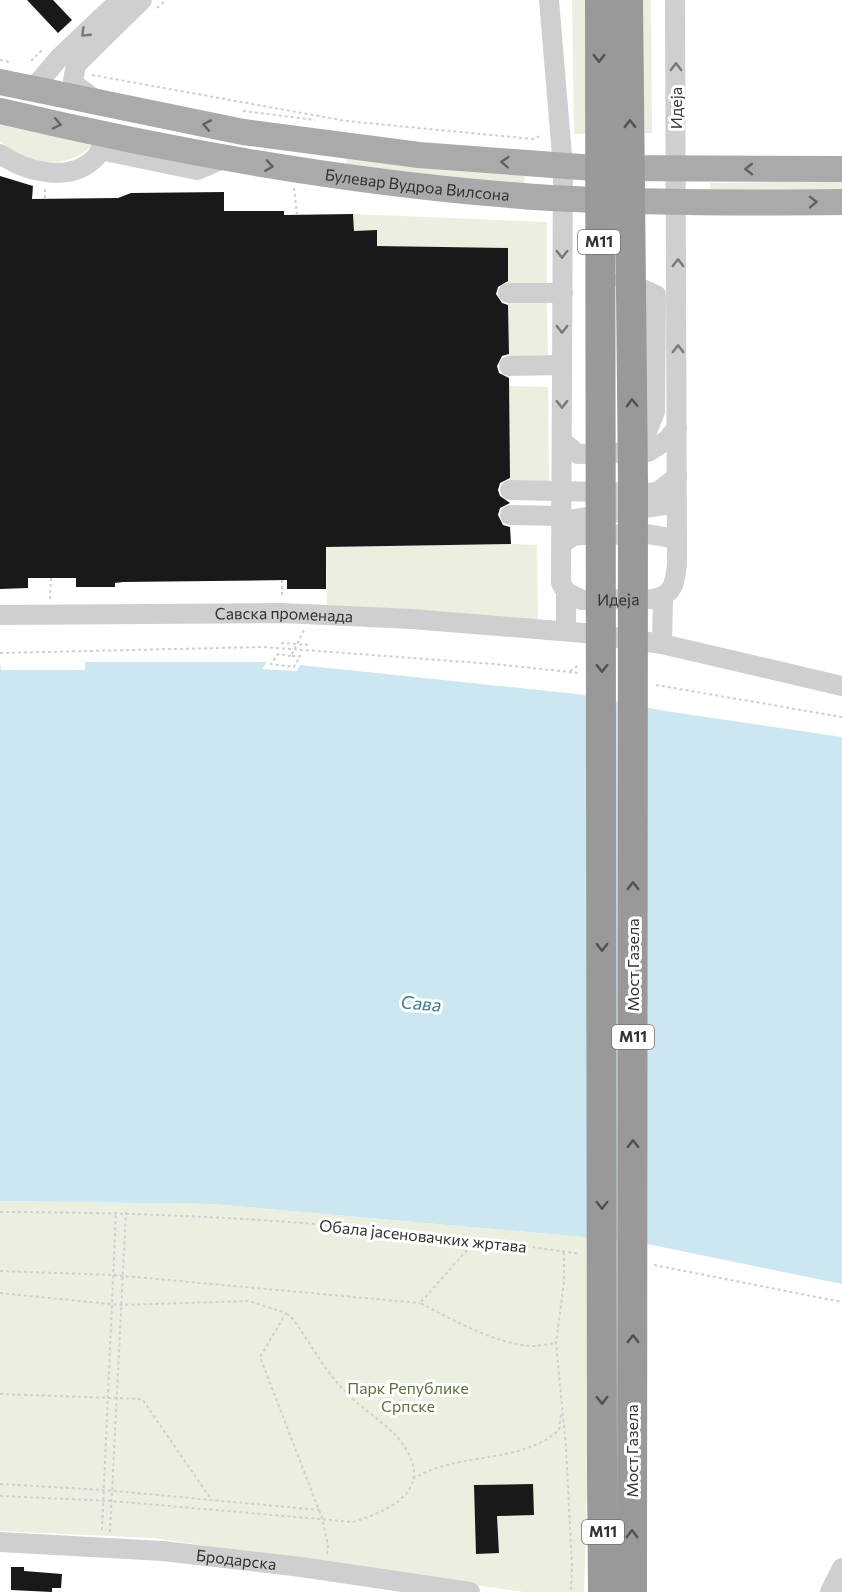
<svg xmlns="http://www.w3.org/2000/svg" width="842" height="1592" viewBox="0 0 842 1592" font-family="Commissioner,sans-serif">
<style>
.green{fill:#eaefe0}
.water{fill:#cce7ef}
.building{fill:#191919}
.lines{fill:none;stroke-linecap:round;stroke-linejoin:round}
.path{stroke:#cfcfcf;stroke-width:2;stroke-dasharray:3 3;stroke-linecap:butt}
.minor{stroke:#cfcfcf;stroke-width:20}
.major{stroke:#aaa;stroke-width:26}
.highway{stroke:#999;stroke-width:30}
.highway-bridge{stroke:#999;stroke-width:30}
.oneway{stroke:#797979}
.oneway2{stroke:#515151}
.oneway3{stroke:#626262}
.labels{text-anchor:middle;stroke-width:6;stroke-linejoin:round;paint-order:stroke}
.shield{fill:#fff;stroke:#707070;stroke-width:1.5}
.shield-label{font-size:15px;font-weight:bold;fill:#323232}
.street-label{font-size:16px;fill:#323232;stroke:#fff}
.park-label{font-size:16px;fill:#5c723c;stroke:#fff}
.water-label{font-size:18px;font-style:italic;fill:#387d94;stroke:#fff}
</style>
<rect width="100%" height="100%" fill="#fff"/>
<path class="green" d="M572,0H651L652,133L574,134Z
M0,118L97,140C71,172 28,167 0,141Z
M347,156L525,174L524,184L346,166Z
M842,181V195L710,198V183Z
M353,214L547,222V284L508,285L507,248L377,246V231H354Z
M508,301H547L548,360H509Z
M509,386L548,387L549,488L510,487Z
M511,544L537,545L538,624L327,606L326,547Z
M0,1201L213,1204L595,1238L584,1592H524L154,1538L0,1531Z"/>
<path class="water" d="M85,662H267L262,669L297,671L300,665L577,694L665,711L842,737V1284L652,1245L595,1238L213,1204L0,1201V663L1,670H85Z"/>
<path class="building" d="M27,0H53L72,20L58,33Z
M0,176L33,186L32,199L118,198L131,193L224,192V211H284V215L353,214L354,231L377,230V246L508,248V281L498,287L496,294L502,303L508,305L509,354L502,356L497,366L499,373L509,378L510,478L500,483L498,490L500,496L510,503L500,508L498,515L503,525L510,527L511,544L326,547V589H287V580L123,582L115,583V587H76V578H28V588L0,589Z
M533,1484L534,1515L497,1516L499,1553L476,1554L474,1485Z
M11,1567H24V1571L62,1574L61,1588H52V1592L11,1590Z"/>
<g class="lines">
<path class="path" d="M157,8L166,0
M0,60L9,62
M31,61L43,49
M92,75L346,121L533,139L542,135
M243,111L315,120
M294,188L297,215
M45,189V198
M282,580V595
M50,599L51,578
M281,643L311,645
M0,653L263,647L494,664L579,673
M291,656L278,654L271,664L294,667L300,656H291L304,630
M570,671L580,664
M656,685L842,717
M0,1212C194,1212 388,1225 580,1254
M475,1241L420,1303C451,1319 497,1345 533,1346C540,1346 548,1344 556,1343
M564,1252V1282L556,1343L566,1447L572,1567L571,1592
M654,1265L842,1302
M0,1271L113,1275L420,1303
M0,1293L120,1305L249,1301L286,1313L260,1357L322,1518L328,1545L327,1555
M0,1394L142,1399L211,1499
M413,1479C457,1451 520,1465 559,1430L561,1413
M0,1484L104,1490L319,1510
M0,1496L112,1501L353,1522C395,1509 438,1487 398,1438C381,1419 357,1406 340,1386C322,1366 309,1341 293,1319L286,1313
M102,1530L116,1212
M110,1532L126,1212"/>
<g class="minor">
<path id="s1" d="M549,0L563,167L561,583L566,592L582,600L654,599C675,594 675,581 677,563L675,0"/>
<path d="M32,90L59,58L120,0"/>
<path d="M96,100L77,86L73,80L76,65L142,0"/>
<path d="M100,150L197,170L223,159"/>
<path d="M0,154C26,172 71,184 96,157C101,151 103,142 106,135"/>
<path d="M623,280L656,295L655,412L638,453"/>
<path d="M508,293H563"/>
<path d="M509,366L562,365"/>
<path d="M563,442L578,454L648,452L667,440L677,428"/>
<path d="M510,490L650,493L659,491L677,477"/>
<path d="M510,515L562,516"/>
<path d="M562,521L677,503"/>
<path d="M562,544L573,536L582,535L647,534L677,539"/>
<path d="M566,592V631"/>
<path id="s2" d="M0,615L282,613L412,619L584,633L662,644L842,686"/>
<path d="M662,644L663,597"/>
<path id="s3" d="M0,1542L163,1551L301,1567L470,1592"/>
<path d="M830,1592L842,1568"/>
</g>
<g class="major">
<path d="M0,82L243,132L419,155L594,168L842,169"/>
<path id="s4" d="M0,111C181,154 365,186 551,198C648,203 745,203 842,202"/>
</g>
<path class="highway" d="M602,1472L603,1592"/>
<path class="highway-bridge" d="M600,0L602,1472
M628,0L633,483L632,1592"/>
</g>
<defs><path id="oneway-chevron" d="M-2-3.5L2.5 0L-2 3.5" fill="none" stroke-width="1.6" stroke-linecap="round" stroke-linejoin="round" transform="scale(1.5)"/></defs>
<g class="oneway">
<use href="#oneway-chevron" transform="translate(85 33) rotate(136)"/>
<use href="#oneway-chevron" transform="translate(676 67) rotate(-90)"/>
<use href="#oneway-chevron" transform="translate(562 254) rotate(90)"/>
<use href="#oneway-chevron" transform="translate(678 263) rotate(-90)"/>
<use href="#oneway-chevron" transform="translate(562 329) rotate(90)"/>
<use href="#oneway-chevron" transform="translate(678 349) rotate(-90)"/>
<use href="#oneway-chevron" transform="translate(562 404) rotate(89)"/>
</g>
<g class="oneway2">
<use href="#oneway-chevron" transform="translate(599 58) rotate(90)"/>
<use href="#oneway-chevron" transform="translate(630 124) rotate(-91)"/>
<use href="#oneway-chevron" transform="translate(632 403) rotate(-92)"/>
<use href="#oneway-chevron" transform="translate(602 668) rotate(90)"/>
<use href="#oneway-chevron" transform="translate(633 886) rotate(-90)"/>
<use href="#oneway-chevron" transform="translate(602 947) rotate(90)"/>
<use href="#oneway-chevron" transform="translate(633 1144) rotate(-90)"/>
<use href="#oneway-chevron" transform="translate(602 1205) rotate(90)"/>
<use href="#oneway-chevron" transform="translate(633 1339) rotate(-90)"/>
<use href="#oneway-chevron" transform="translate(602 1400) rotate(90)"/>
<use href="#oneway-chevron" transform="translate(632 1534) rotate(-90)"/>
</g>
<g class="oneway3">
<use href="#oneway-chevron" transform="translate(57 124) rotate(12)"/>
<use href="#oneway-chevron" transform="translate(207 125) rotate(-169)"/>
<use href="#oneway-chevron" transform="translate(505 162) rotate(-175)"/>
<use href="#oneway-chevron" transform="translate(269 166) rotate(9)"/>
<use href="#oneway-chevron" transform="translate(749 169) rotate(-180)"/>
<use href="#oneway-chevron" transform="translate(813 202) rotate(-1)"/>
</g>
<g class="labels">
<g class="shield">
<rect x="578" y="230" width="42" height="24" rx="4.5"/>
<rect x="612" y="1025" width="42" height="24" rx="4.5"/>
<rect x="582" y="1520" width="42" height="24" rx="4.5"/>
</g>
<g class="shield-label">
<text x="599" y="247">M11</text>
<text x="633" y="1042">M11</text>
<text x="603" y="1537">M11</text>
</g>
<g class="street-label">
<text transform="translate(676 108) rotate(-90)" y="6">Идеја</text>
<text dy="6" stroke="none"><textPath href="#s4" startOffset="424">Булевар Вудроа Вилсона</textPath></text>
<text dy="6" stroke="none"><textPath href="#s1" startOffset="648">Идеја</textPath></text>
<text dy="6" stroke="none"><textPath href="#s2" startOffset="284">Савска променада</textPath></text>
<text transform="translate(633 965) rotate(-90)" y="6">Мост Газела</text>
<text transform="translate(423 1236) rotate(6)" y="6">Обала јасеновачких жртава</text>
<text transform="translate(632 1451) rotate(-90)" y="6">Мост Газела</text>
<text dy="6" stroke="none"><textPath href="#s3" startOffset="237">Бродарска</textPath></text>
</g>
<g class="park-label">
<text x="408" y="1394">Парк Републике<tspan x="408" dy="18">Српске</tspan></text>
</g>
<g class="water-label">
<text transform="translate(421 1004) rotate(5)" y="6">Сава</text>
</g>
</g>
</svg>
